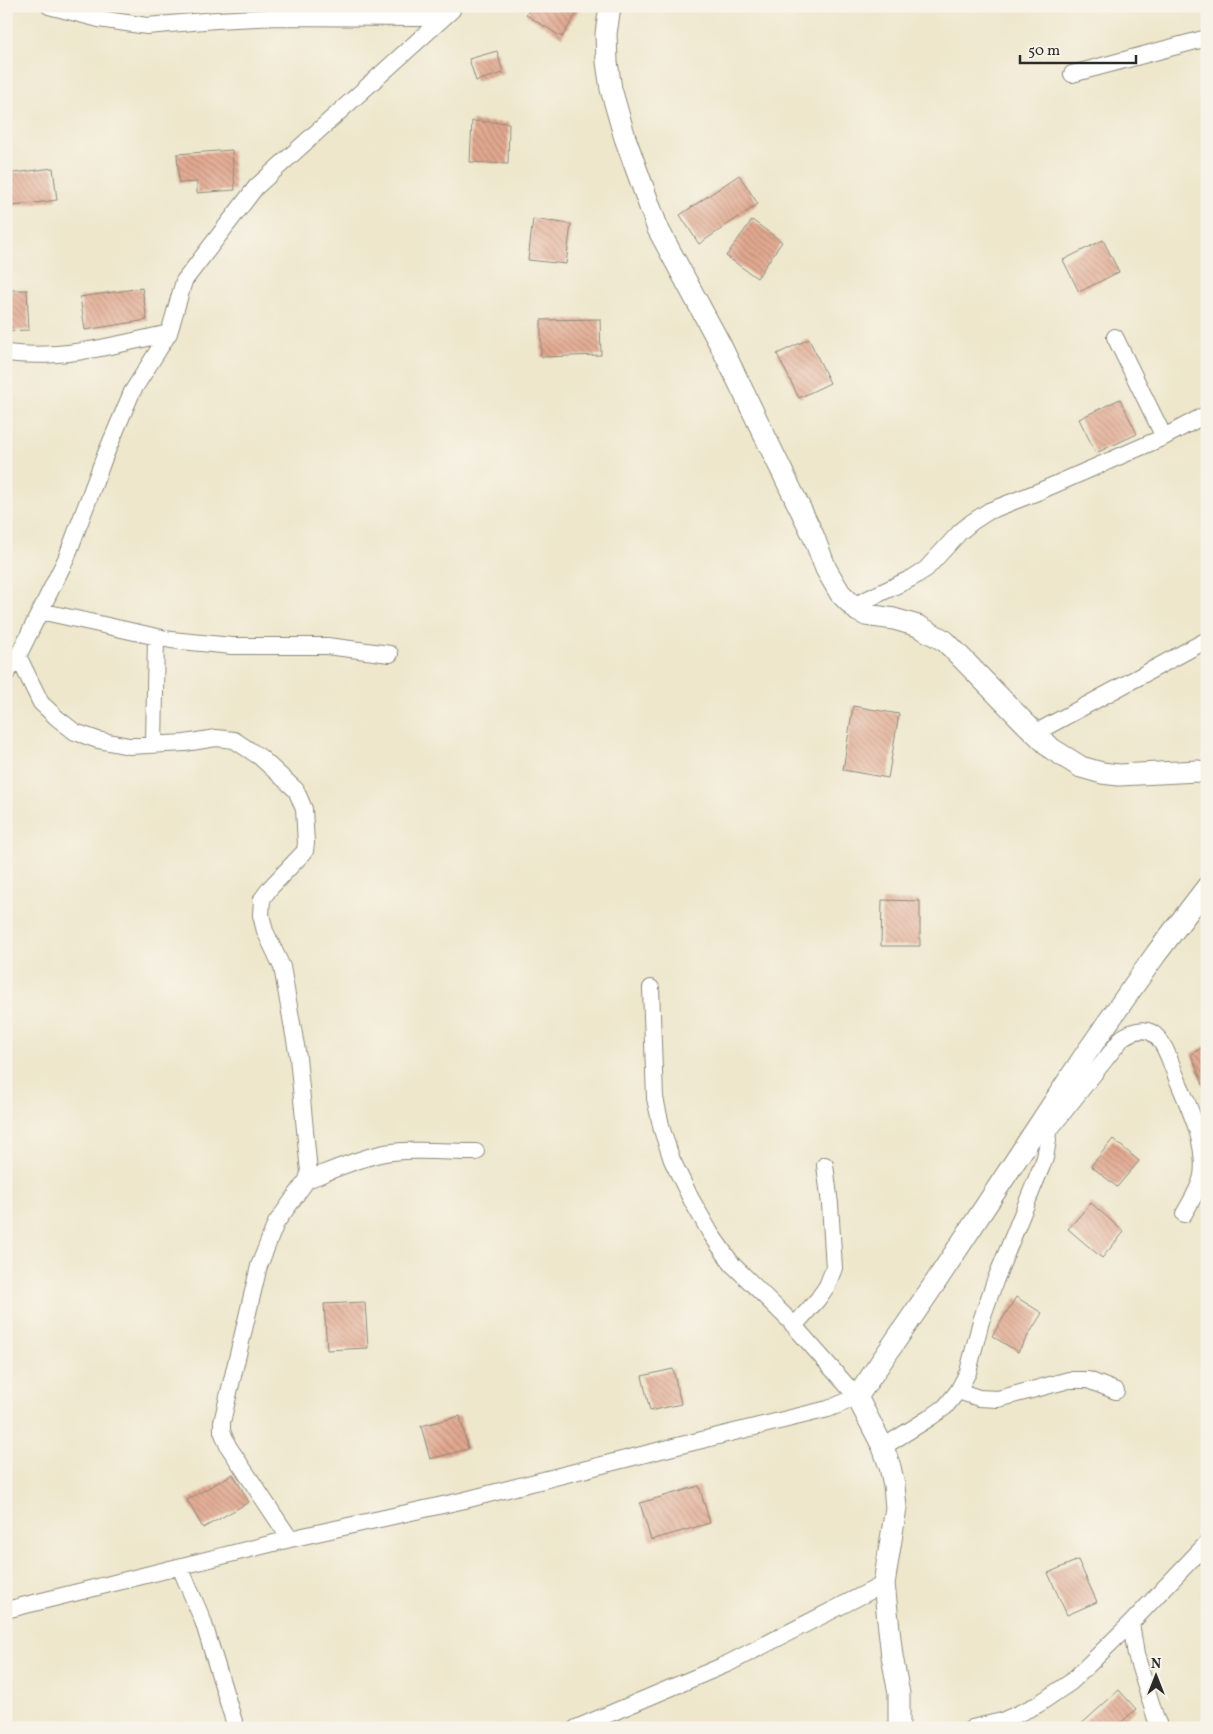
<svg xmlns="http://www.w3.org/2000/svg" width="1213" height="1734" viewBox="0 0 1213 1734" font-family="Vollkorn,serif">
<style>
.building{fill:url(#building-back-hatch)}
.lines{fill:none;stroke-linecap:round;stroke-linejoin:round}
.minor-casing{stroke:#8c897c;stroke-width:18}
.major-casing{stroke:#8c897c;stroke-width:23}
.minor{stroke:#fff;stroke-width:16}
.major{stroke:#fff;stroke-width:21}
</style>
<defs>
<pattern id="building-back-hatch" width="6" height="6" patternUnits="userSpaceOnUse" patternTransform="scale(1.25)"><rect width="6" height="6" fill="#e2a88f"/><path d="M-1 5l2 2M0 0l6 6M5-1l2 2" fill="none" stroke="#b78975"/></pattern>
</defs>
<rect width="100%" height="100%" fill="#f7f3e8"/>
<filter id="ink" filterUnits="userSpaceOnUse"><feTurbulence type="fractalNoise" baseFrequency=".02" numOctaves="2"/><feDisplacementMap in="SourceGraphic" scale="10" xChannelSelector="R" yChannelSelector="G"/><feConvolveMatrix kernelMatrix="1 2 1 2 8 2 1 2 1" color-interpolation-filters="sRGB"/></filter>
<filter id="wash" filterUnits="userSpaceOnUse"><feTurbulence type="fractalNoise" baseFrequency=".0096" numOctaves="4" result="noise"/><feDisplacementMap in="SourceGraphic" scale="20" xChannelSelector="R" yChannelSelector="G"/><feGaussianBlur stdDeviation="1.12" result="paint"/><feColorMatrix in="noise" values="0 0 0 0 0 0 0 0 0 0 0 0 0 0 0 0 0 1.4 0 .05"/><feComposite in="paint" operator="in"/></filter>
<g filter="url(#wash)">
<rect width="100%" height="100%" fill="#eee7cc"/>
<g id="blocks">
<path class="building" d="M532,6H581L562,37L526,15Z
M497,51L503,73L476,81L469,59Z
M472,121L509,123L508,164L470,162Z
M232,150L235,190L197,193V182L179,183L177,154Z
M53,168L57,200L6,207V174Z
M739,175L758,204L699,244L680,215Z
M533,219L571,224L566,264L528,260Z
M752,220L782,242L757,278L726,256Z
M1103,240L1119,272L1079,292L1063,260Z
M142,288L147,320L85,330L80,297Z
M6,290H27L29,330L6,331Z
M600,319L601,355L541,357V320Z
M809,339L830,383L799,398L777,354Z
M1120,399L1137,434L1096,453L1079,419Z
M853,706L899,714L888,778L843,770Z
M882,900L920,901V946H881Z
M1207,1045V1092H1206L1191,1054Z
M1113,1139L1139,1161L1117,1187L1091,1166Z
M1091,1203L1124,1232L1102,1258L1068,1229Z
M1016,1297L1042,1313L1018,1352L992,1336Z
M365,1302L368,1348L327,1350L324,1304Z
M673,1369L681,1404L650,1411L642,1376Z
M460,1416L468,1449L430,1459L421,1426Z
M233,1474L249,1502L203,1528L187,1500Z
M699,1486L710,1523L651,1540L640,1503Z
M1078,1560L1097,1602L1067,1615L1048,1573Z
M1119,1690L1136,1709L1115,1728H1077Z"/>
</g>
</g>
<g filter="url(#ink)">
<use href="#blocks" fill-opacity="0" stroke="#8c897c" stroke-width="1"/>
<g class="lines">
<defs>
<path id="minor" d="M49,6L99,19L147,26L216,20L278,17L420,18L448,11
M1072,74L1207,38
M1115,337L1164,437
M6,353C62,360 116,345 169,333
M853,606L912,578L926,569L960,532L972,522L989,511L1040,491L1164,437L1207,414
M40,611L171,640L232,646H327L390,654
M18,656L41,703L57,718L75,732L98,740L129,746L185,743L216,738L234,740L260,757L296,790L304,809L306,843L305,851L270,888L262,899L261,915L265,931L282,967L298,1057L309,1172L307,1180L276,1223L259,1266L222,1422V1431L228,1446L290,1539
M6,674L18,656L66,559L104,458L132,392L169,333L184,281L256,187L452,10L450,6
M1035,733L1207,640
M154,745L156,637
M1048,1132L1123,1037C1134,1030 1148,1026 1158,1038C1167,1048 1171,1064 1176,1076C1188,1106 1207,1142 1202,1176C1199,1190 1191,1201 1184,1214
M307,1180C330,1171 354,1160 380,1154C406,1148 448,1152 476,1152
M794,1326L818,1299L827,1286L834,1268L830,1204L825,1165
M958,1391L979,1398L998,1399L1069,1380H1088L1116,1391
M883,1447L931,1417L945,1407L958,1391L968,1372L981,1321L995,1281L1045,1158L1048,1140L1044,1118
M180,1567L203,1621L236,1728
M6,1610L290,1539L465,1500L661,1450L828,1409L857,1397L788,1319L732,1264L711,1234L691,1199L672,1160L662,1130L655,1098L651,988
M1131,1623L1136,1655L1156,1719L1160,1728
M576,1728L727,1664L884,1584
M972,1728L1002,1721L1037,1705L1071,1682L1131,1623L1207,1543"/>
<path id="major" d="M610,6L606,34L607,62L611,89L625,138L658,229L721,346L813,535L826,569L840,593L858,611L866,615L894,619L918,626L945,641L1026,724L1052,749L1081,767L1102,773L1119,775L1198,771L1207,773
M899,1728V1694L892,1656L884,1584L896,1508L894,1485L890,1467L883,1447L857,1397L933,1286L1087,1052L1156,954L1207,887"/>
</defs>
<use href="#minor" class="minor-casing"/>
<use href="#major" class="major-casing"/>
<use href="#minor" class="minor"/>
<use href="#major" class="major"/>
</g>
</g>
<rect width="1213" height="1734" fill="none" stroke="#f7f3e8" stroke-width="25"/>
<g transform="translate(1156 1676)" stroke="#f7f3e8" stroke-width="4" paint-order="stroke">
<path d="M0-4L9 19L0 12L-9 19Z" fill="#2b2b2b"/>
<text y="-8" font-size="14" font-weight="bold" text-anchor="middle" fill="#2b2b2b">N</text>
</g>
<path d="M1020 55v8h116v-8" fill="none" stroke="#2b2b2b" stroke-width="2.5"/>
<text x="1028" y="55" font-size="15" fill="#2b2b2b" stroke="#f7f3e8" stroke-width="4" paint-order="stroke">50 m</text>
</svg>
